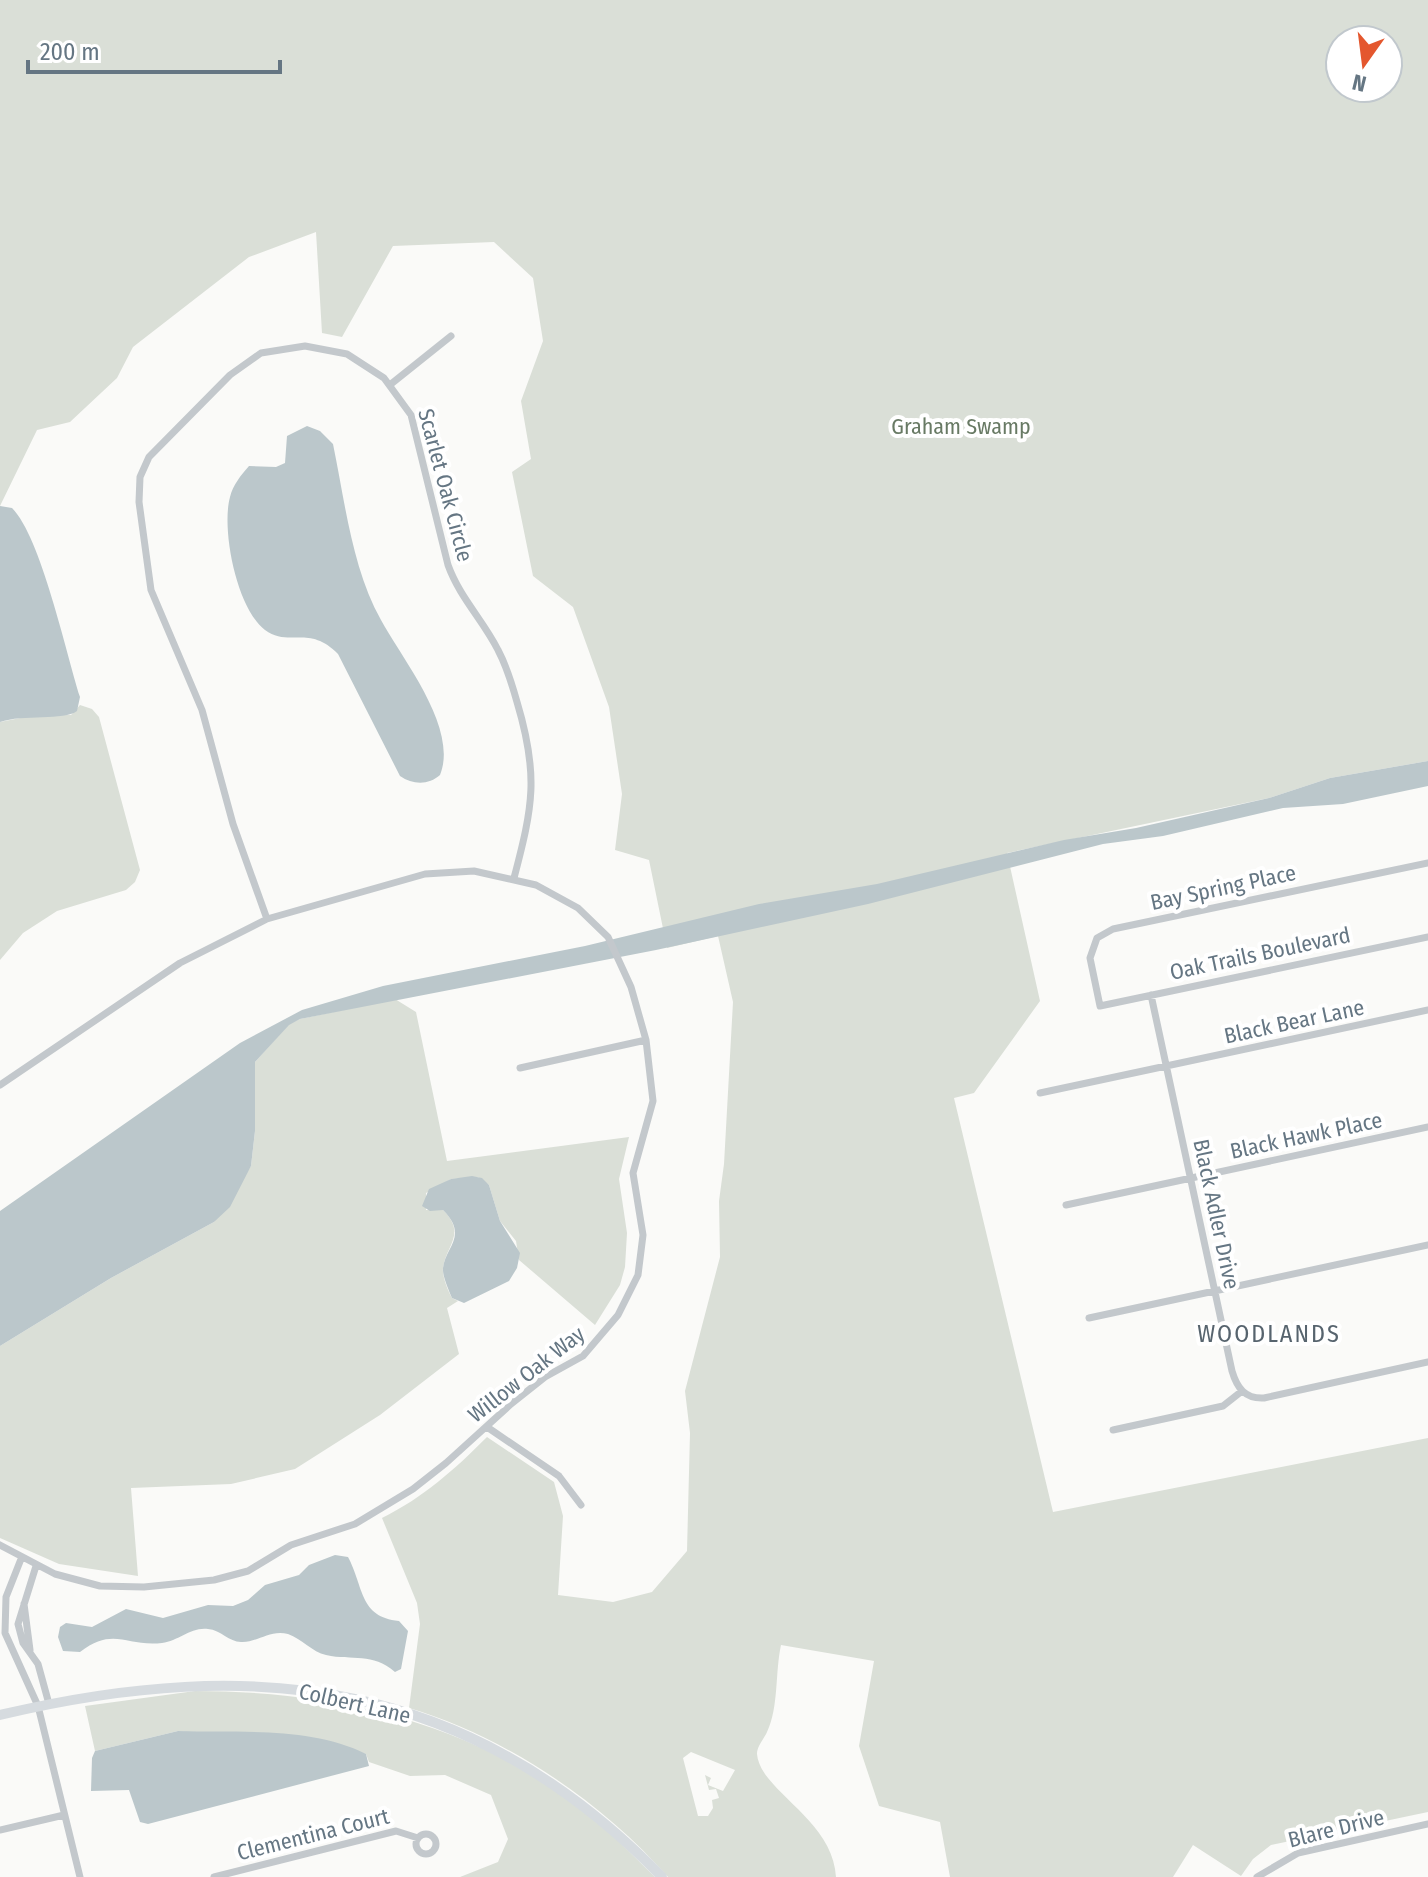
<svg xmlns="http://www.w3.org/2000/svg" width="1428" height="1877" viewBox="0 0 1428 1877" font-family="'Fira Sans Condensed',sans-serif">
<style>
.green{fill:#dadfd7;fill-rule:evenodd}
.water{fill:#bbc7cb}
.lines{fill:none;stroke-linecap:round;stroke-linejoin:round}
.street{stroke:#c3c8cc;stroke-width:7}
.secondary{stroke:#d6dbdf;stroke-width:10}
.labels{text-anchor:middle;stroke-width:8;stroke-linejoin:round;paint-order:stroke}
.park-label{font-size:22px;fill:#687a64;stroke:#fff}
.street-label{font-size:22px;fill:#657683;stroke:#fff}
.neighbourhood-label{font-size:24px;letter-spacing:2px;fill:#57646e;stroke:#fff}
</style>
<rect width="100%" height="100%" fill="#fafaf8"/>
<path class="green" d="M0,0H1428V761L1330,778L1269,798L1007,853L1040,1001L974,1093L954,1098L1053,1512L1428,1438V1812L1271,1845L1253,1859L1241,1876L1193,1845L1173,1877H950L940,1822L879,1806L859,1746L874,1661L781,1645C775,1672 779,1707 767,1732C764,1739 757,1746 757,1754C760,1791 833,1819 836,1877H668C601,1801 506,1737 409,1708L420,1624L417,1603L382,1518C424,1497 454,1470 487,1437L554,1482L563,1516L558,1595L613,1602L652,1592L687,1551L690,1433L685,1391L720,1257L719,1201L724,1164L733,1002L718,936L667,948L649,860L615,850L622,794L609,707L573,607L533,576L512,472L531,459L521,401L543,341L533,278L494,242L393,246L342,337L322,333L316,232L249,257L133,347L117,378L70,422L37,430L0,506ZM1340,40H1388V88H1340ZM691,1752L735,1770L723,1791L708,1785L711,1778L705,1775L709,1790L716,1789L719,1798L712,1800L713,1808L708,1816H698L683,1758Z
M80,705L92,709L99,717L140,870L135,882L126,890L57,911L23,933L0,960V722L40,714L71,715Z
M395,999L416,1012L447,1161L629,1137L619,1179L627,1233L625,1267L620,1285L595,1325L519,1260L516,1241L500,1221L489,1185L478,1177L451,1179L426,1193V1210H443C467,1234 446,1245 443,1268C442,1276 448,1291 452,1298L458,1301L447,1308L459,1354L380,1415L295,1469L231,1484L131,1488L138,1576L59,1564L0,1538V1346L111,1278L214,1222L251,1166L255,1131V1062L289,1024L300,1019Z
M195,1691C339,1691 480,1724 593,1818C615,1836 635,1858 655,1877H460L498,1862L508,1839L491,1795L445,1775L410,1776L369,1762L366,1754L178,1731L95,1751L85,1706Z"/>
<path class="water" d="M307,426L320,431L333,444C345,502 352,568 381,620C402,659 459,728 440,775C429,785 413,785 400,776L338,654C309,624 289,648 265,630C237,609 221,530 230,497C233,485 241,475 249,466L276,467L285,463L287,436Z
M0,506L12,508C41,537 66,653 80,697L77,711C64,721 23,714 0,722Z
M1428,761V786L1343,804L1283,808L1163,836L1103,844L868,904L656,950L300,1019L289,1025L255,1062V1131L251,1166L230,1207L214,1222L111,1278L0,1346V1211L240,1043L302,1010L383,986L585,946L759,904L877,884L1064,840L1136,828L1269,798L1330,778Z
M472,1176L482,1178L489,1185L500,1221L520,1253L517,1268L509,1281L464,1303L452,1298C449,1291 442,1275 443,1268C445,1247 469,1236 443,1210L430,1211L422,1206L429,1189L451,1179Z
M335,1555L348,1557C364,1587 359,1617 399,1621L408,1631L401,1669L395,1672C372,1652 353,1661 326,1655C312,1652 302,1639 288,1634C270,1629 257,1643 241,1642C229,1642 221,1630 208,1629C190,1627 179,1641 162,1643C126,1647 114,1626 80,1652L63,1651L58,1637L60,1627L66,1623L92,1627L126,1609L163,1618L208,1605L233,1606L248,1600L265,1585L299,1575L309,1565Z
M178,1731C238,1733 312,1726 366,1754L369,1766L148,1824L140,1822L129,1790L91,1791L92,1758L95,1751Z"/>
<g class="lines">
<path class="street" d="M391,384L451,336
M1428,863L1113,929L1097,938L1090,958L1100,1006L1428,937
M267,919L233,824L202,710L151,590L139,502L140,477L149,457L230,375L261,353L305,346L347,354L384,378L411,415L448,565C460,598 483,620 498,650C507,667 512,684 517,702C539,775 533,806 514,878
M1151,995L1232,1371C1237,1388 1245,1399 1264,1398L1428,1362
M520,1068L646,1040
M0,1085L180,963L267,919L425,874L474,871L536,885L578,908L608,937L631,987L646,1040L653,1101L633,1173L643,1235L638,1275L618,1315L583,1356L545,1377L511,1404L446,1463L413,1489L355,1524L291,1545L248,1571L214,1580L144,1587L100,1586L55,1574L0,1545
M1040,1093L1428,1010
M1066,1205L1428,1127
M1089,1318L1428,1245
M487,1427L559,1476L581,1505
M1113,1430L1223,1406L1242,1391
M21,1559L6,1597L5,1633L38,1706L80,1877
M36,1566L18,1624L23,1643L38,1664L49,1704
M24,1604L30,1650
M0,1830L64,1815
M416 1844a10 10 0 1 1 20 0a10 10 0 1 1-20 0Z
M214,1877L396,1831L418,1838
M1257,1877L1298,1853L1428,1824"/>
<path class="secondary" d="M0,1715C257,1654 471,1680 662,1877"/>
</g>
<g class="labels">
<g class="park-label">
<text x="961" y="434">Graham Swamp</text>
</g>
<g class="street-label">
<text transform="translate(446 485) rotate(75)" y="8">Scarlet Oak Circle</text>
<text transform="translate(1223 887) rotate(-12)" y="8">Bay Spring Place</text>
<text transform="translate(1260 953) rotate(-12)" y="8">Oak Trails Boulevard</text>
<text transform="translate(1294 1021) rotate(-12)" y="8">Black Bear Lane</text>
<text transform="translate(1306 1135) rotate(-12)" y="8">Black Hawk Place</text>
<text transform="translate(1217 1214) rotate(78)" y="8">Black Adler Drive</text>
<text transform="translate(526 1374) rotate(-38)" y="8">Willow Oak Way</text>
<text transform="translate(355 1703) rotate(13)" y="8">Colbert Lane</text>
<text transform="translate(1336 1828) rotate(-14)" y="8">Blare Drive</text>
<text transform="translate(313 1834) rotate(-14)" y="8">Clementina Court</text>
</g>
<g class="neighbourhood-label">
<text x="1269" y="1342">WOODLANDS</text>
</g>
</g>
<g transform="translate(1364 64) rotate(194)"><circle r="38" fill="#ffffff" stroke="#c1c8cd" stroke-width="2"/>
<path d="M0-6L14 30L0 20L-14 30Z" fill="#e4572e"/>
<text y="-12" font-size="22" font-weight="bold" text-anchor="middle" fill="#657683">N</text>
</g>
<path d="M28 60v12h252v-12" fill="none" stroke="#657683" stroke-width="4"/>
<text x="40" y="60" font-size="24" fill="#657683" stroke="#ffffff" stroke-width="6" paint-order="stroke">200 m</text>
</svg>
